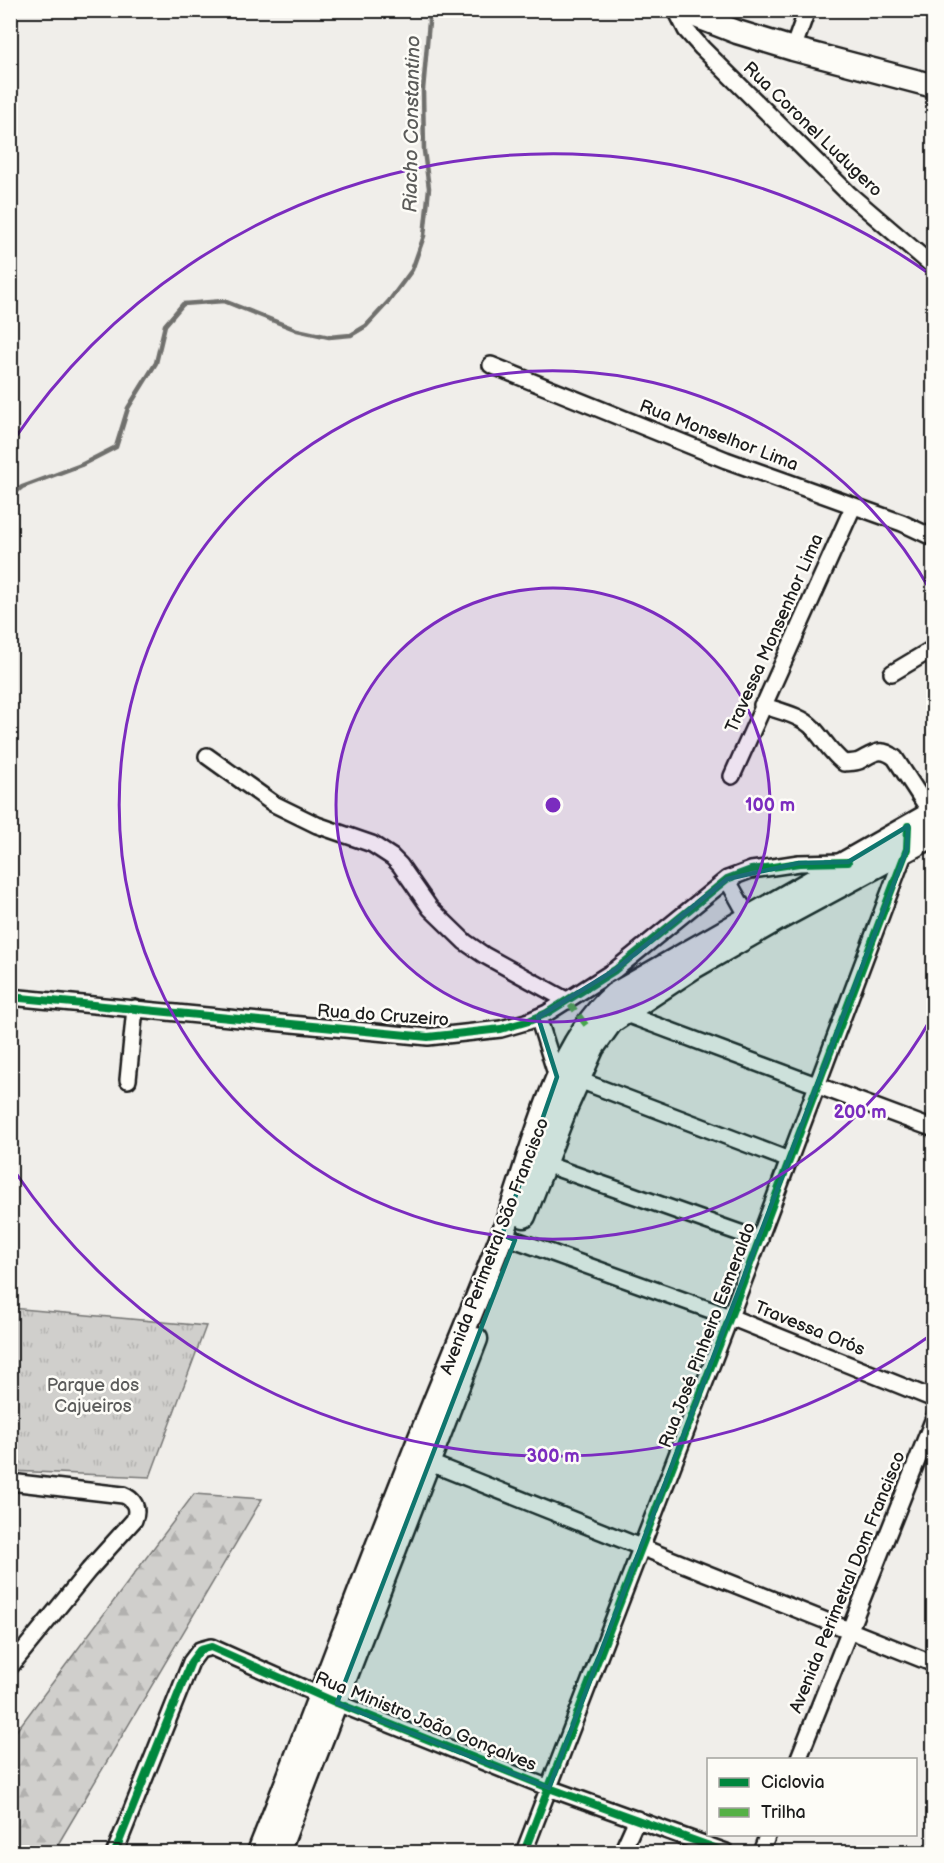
<svg xmlns="http://www.w3.org/2000/svg" width="944" height="1863" viewBox="0 0 944 1863" font-family="'Balsamiq Sans',sans-serif">
<style>
.grass{fill:url(#grass-tufts);stroke:#767674;stroke-width:1.5}
.forest{fill:url(#forest-firs);stroke:#767674;stroke-width:1.5}
.lines{fill:none;stroke-linecap:round;stroke-linejoin:round}
.stream{stroke:#706f6d;stroke-width:4.5}
.street-casing{stroke:#1c1c1c;stroke-width:20}
.secondary-casing{stroke:#1c1c1c;stroke-width:27}
.street{stroke:#fdfcf7;stroke-width:15}
.secondary{stroke:#fdfcf7;stroke-width:22}
.quiet{stroke:#55b145;stroke-width:6;stroke-dasharray:12 6;stroke-linecap:butt}
.cycleway-casing{stroke:#fdfcf7;stroke-width:11}
.cycleway{stroke:#00873e;stroke-width:8}
.marked{fill:#0f766e;fill-opacity:0.2;stroke:#0f766e;stroke-width:4.5;stroke-linejoin:round}
.ring{fill:none;stroke:#7b2cbf;stroke-width:3}
.labels{text-anchor:middle;stroke-width:5;stroke-linejoin:round;paint-order:stroke}
.street-label{font-size:18px;fill:#1c1c1c;stroke:#fdfcf7}
.park-label{font-size:18px;fill:#5b5b5a;stroke:#fdfcf7}
.water-label{font-size:20px;font-style:italic;fill:#5b5b59;stroke:#fdfcf7}
.centre{fill:#7b2cbf;stroke:#fdfcf7;stroke-width:3}
.ring-label{font-size:18px;text-anchor:middle;font-weight:bold;fill:#7b2cbf;stroke:#fdfcf7;stroke-width:5;stroke-linejoin:round;paint-order:stroke}
</style>
<defs>
<pattern id="grass-tufts" width="24" height="20" patternUnits="userSpaceOnUse" patternTransform="scale(1.5)"><rect width="24" height="20" fill="#d0cfcc"/><path d="M3 7l-1-3M5 7V3M7 7l1-3M15 17l-1-3M17 17v-4M19 17l1-3" fill="none" stroke="#b2b1af"/></pattern>
<pattern id="forest-firs" width="22" height="20" patternUnits="userSpaceOnUse" patternTransform="scale(1.5)"><rect width="22" height="20" fill="#d0cfcc"/><path d="M5 1l3.5 6h-7zM16 11l3.5 6h-7z" fill="#b2b1af"/></pattern>
</defs>
<rect width="100%" height="100%" fill="#f0eeea"/>
<filter id="ink" filterUnits="userSpaceOnUse"><feTurbulence type="fractalNoise" baseFrequency=".0167" numOctaves="2"/><feDisplacementMap in="SourceGraphic" scale="12" xChannelSelector="R" yChannelSelector="G"/><feConvolveMatrix kernelMatrix="1 2 1 2 8 2 1 2 1" color-interpolation-filters="sRGB"/></filter>
<g filter="url(#ink)">
<path class="grass" d="M11,1308L206,1326L150,1477L11,1471Z"/>
<path class="forest" d="M194,1494L262,1499L57,1846L11,1851V1738Z"/>
<g class="lines">
<path class="stream" d="M10,497L22,487L81,465L116,447L128,408L156,363L165,325L183,304L224,301L297,330L329,337L351,335L366,326L389,301L412,270L424,236L429,188L424,151L423,90L429,22L428,10"/>
<defs>
<path id="street" d="M676,10L686,30L702,48L849,194L934,267
M793,49L807,10
M491,365L726,460L902,523L934,538
M892,673L934,648
M762,705C778,711 801,715 813,728C824,740 831,753 844,763C849,762 854,763 859,761C873,754 880,746 895,758L931,813
M207,756L274,804L317,825L372,844L392,857L400,865L430,908L465,942L484,955L568,1001
M732,776L853,507
M727,879L748,917
M10,997L428,1037L501,1029L529,1021L547,1013L615,970L727,879L751,870L766,868L799,863L842,862
M623,1013L934,1129
M538,1017L557,1077
M128,1080L135,1008
M579,1080L789,1160
M545,1164L760,1240
M502,1235L730,1317L934,1399
M420,1459L934,1664
M10,1482L123,1495C134,1499 139,1508 134,1520L88,1571L10,1667
M798,1760L934,1418
M115,1852L191,1662L200,1650L211,1647L337,1703L549,1788L726,1852
M524,1852L730,1317L907,846
M622,1852L637,1819
M761,1852L768,1834"/>
<path id="secondary" d="M680,10L737,32L793,49L934,86
M524,1216L566,1107L593,1047L611,1022L694,967L778,919L934,835
M259,1852C312,1720 360,1587 413,1455C442,1382 473,1310 501,1238C531,1162 552,1047 615,994L934,812
M278,1852L476,1339"/>
</defs>
<use href="#street" class="street-casing"/>
<use href="#secondary" class="secondary-casing"/>
<use href="#street" class="street"/>
<use href="#secondary" class="secondary"/>
<path class="quiet" d="M568,1001L586,1025"/>
<defs>
<path id="cycleway" d="M10,997L428,1037L501,1029L529,1021L547,1013L615,970L727,879L751,870L766,868L799,863L848,862
M115,1852L191,1662L200,1650L211,1647L337,1703L549,1788L726,1852
M524,1852L730,1317L907,849L908,826"/>
</defs>
<use href="#cycleway" class="cycleway-casing"/>
<use href="#cycleway" class="cycleway"/>
</g>
</g>
<path class="marked" d="M908,826L907,849L549,1788L337,1703L515,1240L502,1235L557,1077L538,1017L615,970L727,879L799,863L848,862Z"/>
<circle cx="553" cy="805" r="217" fill="#7b2cbf" fill-opacity=".12"/>
<g class="ring">
<circle cx="553" cy="805" r="217"/>
<path d="M933 1015A434 434 0 1 1 933 595"/>
<path d="M931 1335A651 651 0 0 1 13 1169M13 441A651 651 0 0 1 931 275"/>
</g>
<g class="labels">
<g class="street-label">
<text transform="translate(813 129) rotate(44)" y="6">Rua Coronel Ludugero</text>
<text transform="translate(719 435) rotate(21)" y="6">Rua Monselhor Lima</text>
<text transform="translate(774 633) rotate(-66)" y="6">Travessa Monsenhor Lima</text>
<text transform="translate(383 1015) rotate(4)" y="6">Rua do Cruzeiro</text>
<text transform="translate(494 1246) rotate(-69)" y="6">Avenida Perimetral São Francisco</text>
<text transform="translate(810 1328) rotate(22)" y="6">Travessa Orós</text>
<text transform="translate(707 1335) rotate(-69)" y="6">Rua José Pinheiro Esmeraldo</text>
<text transform="translate(847 1582) rotate(-68)" y="6">Avenida Perimetral Dom Francisco</text>
<text transform="translate(426 1721) rotate(22)" y="6">Rua Ministro João Gonçalves</text>
</g>
<g class="park-label">
<text x="93" y="1391">Parque dos<tspan x="93" dy="21">Cajueiros</tspan></text>
</g>
<g class="water-label">
<text transform="translate(411 124) rotate(-89)" y="7">Riacho Constantino</text>
</g>
</g>
<circle cx="553" cy="805" r="9" class="centre"/>
<g class="ring-label">
<text x="770" y="811">100 m</text>
<text x="860" y="1118">200 m</text>
<text x="553" y="1462">300 m</text>
</g>
<rect width="944" height="1863" fill="none" stroke="#fdfcf7" stroke-width="36"/>
<rect x="18" y="18" width="908" height="1827" fill="none" stroke="#1c1c1c" stroke-width="2" filter="url(#ink)"/>
<rect x="707" y="1758" width="210" height="78" fill="#fdfcf7" stroke="#a3a29f" stroke-width="1.5"/>
<rect x="719" y="1778" width="30" height="9" fill="#00873e" stroke="#a3a29f" stroke-width="1.5"/>
<text x="761" y="1788" font-size="18" fill="#1c1c1c">Ciclovia</text>
<rect x="719" y="1808" width="30" height="9" fill="#55b145" stroke="#a3a29f" stroke-width="1.5"/>
<text x="761" y="1818" font-size="18" fill="#1c1c1c">Trilha</text>
</svg>
